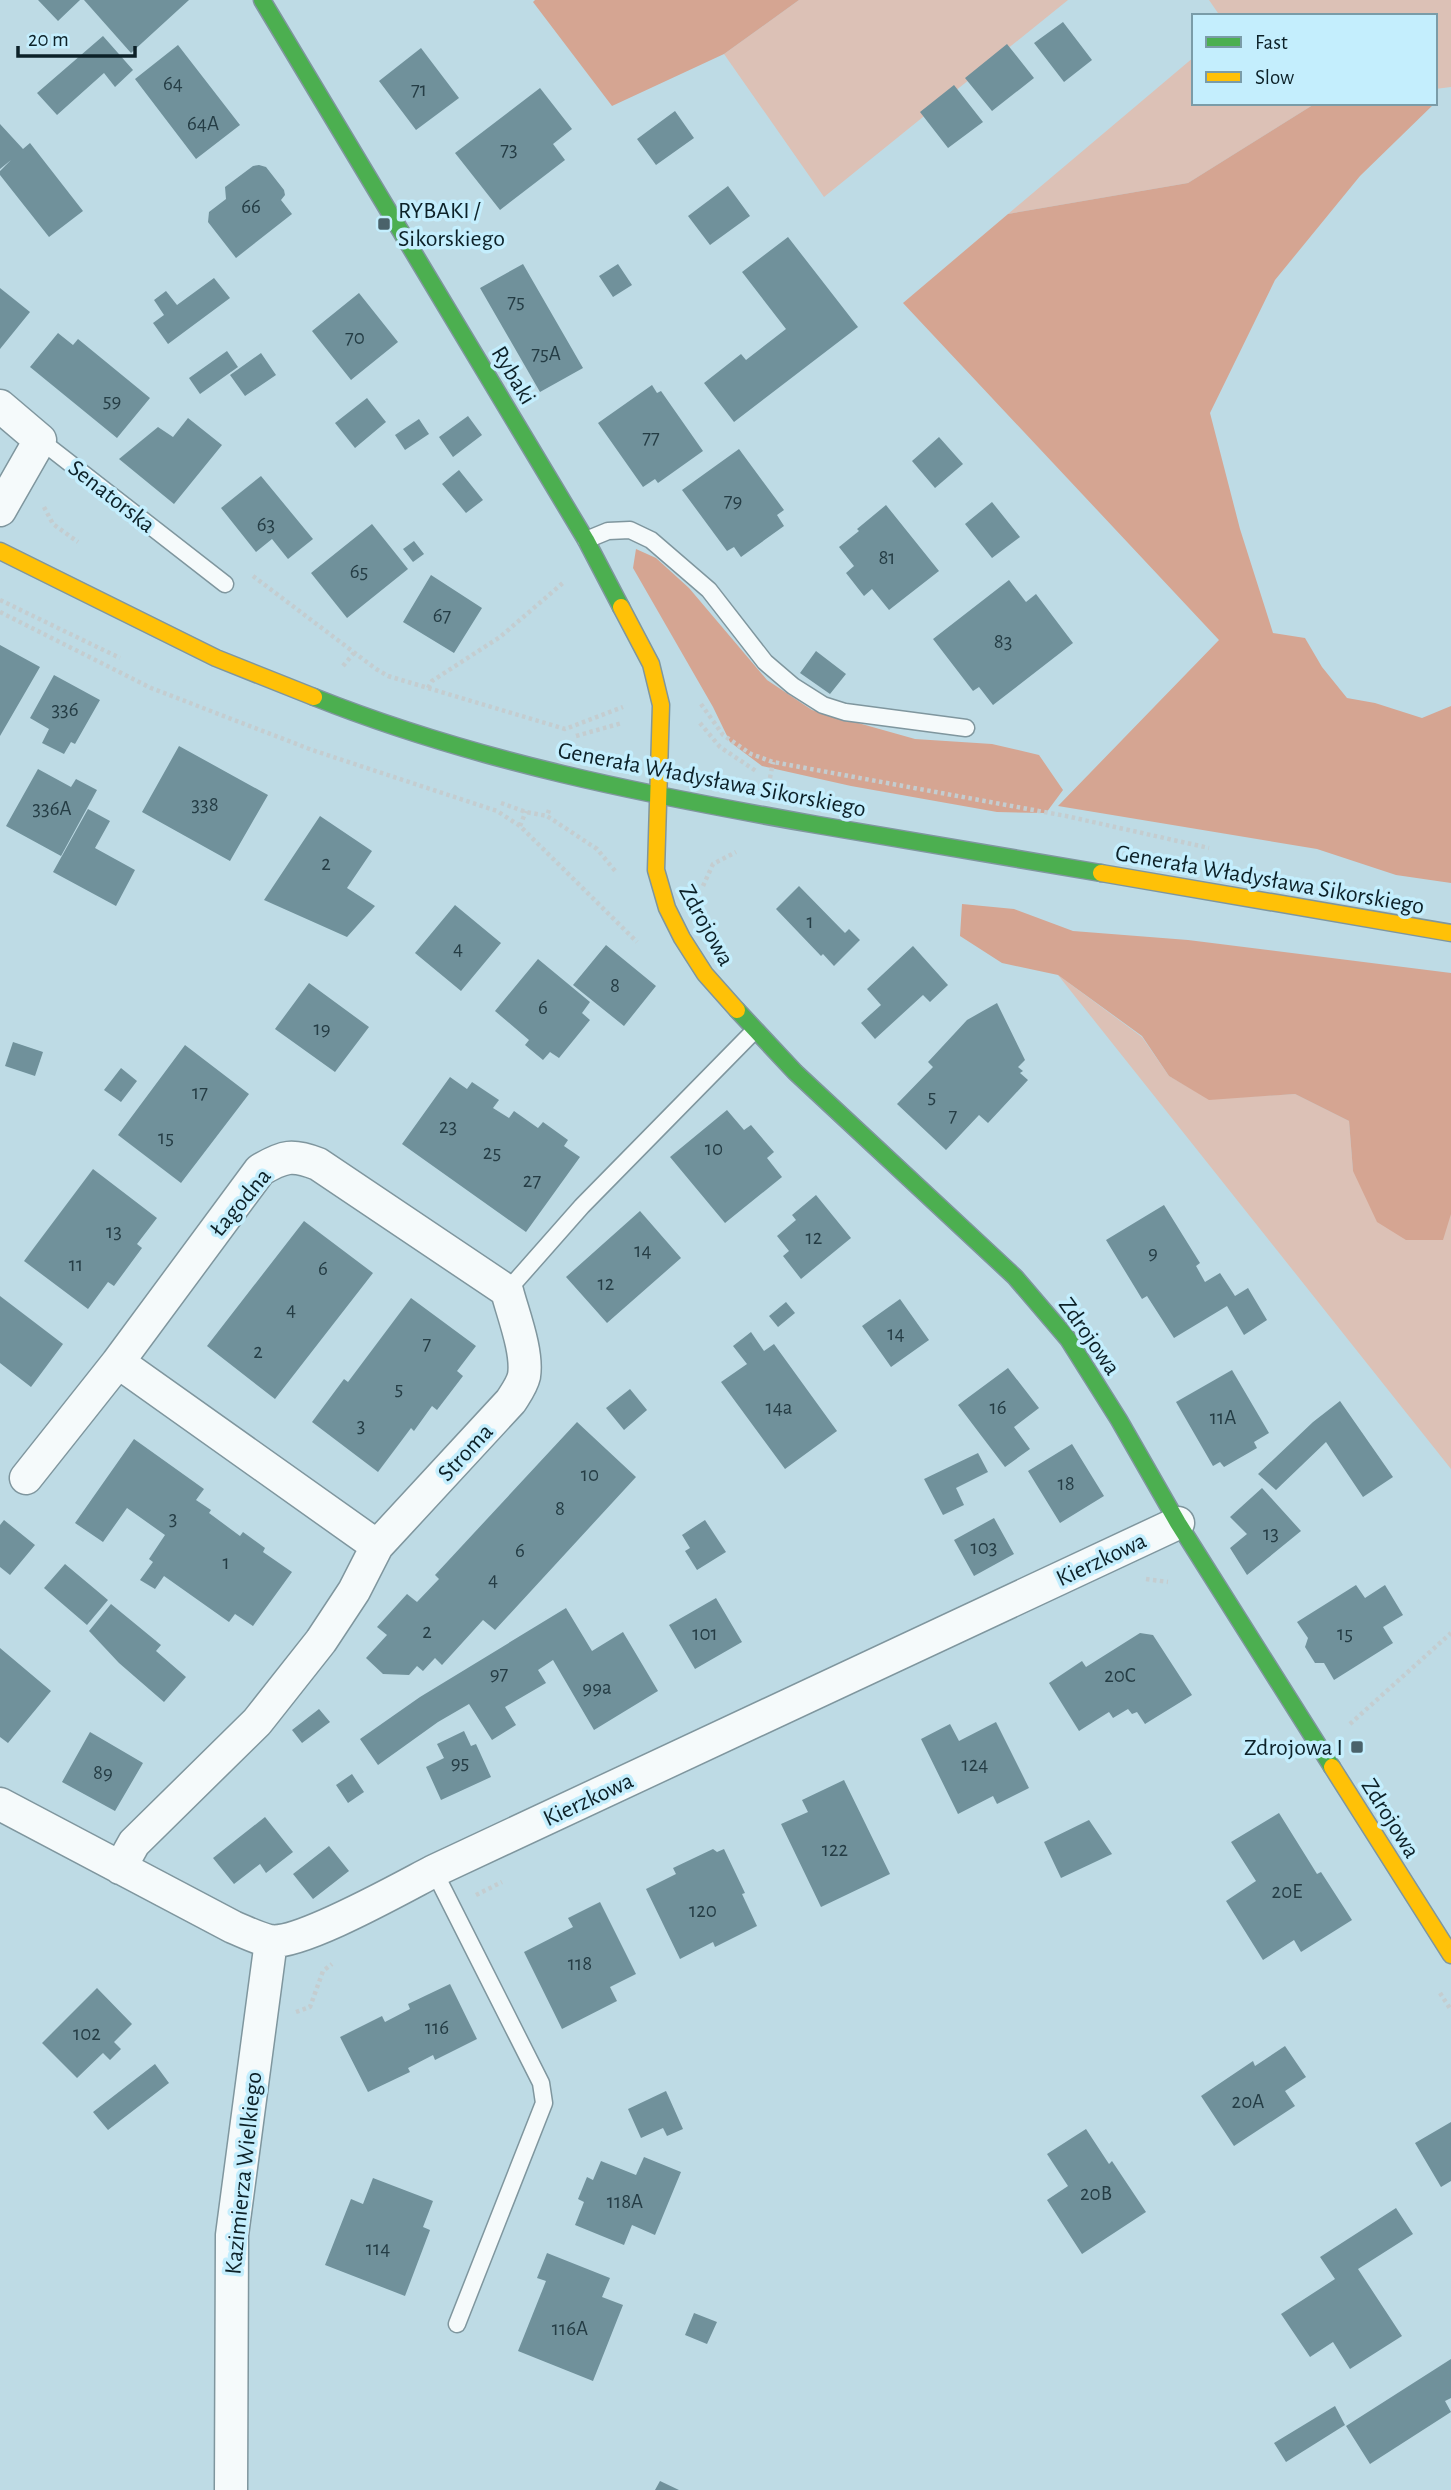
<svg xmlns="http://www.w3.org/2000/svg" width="1451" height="2490" viewBox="0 0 1451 2490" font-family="'Alegreya Sans',sans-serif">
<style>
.green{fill:#dcc1b6}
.forest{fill:#d5a592}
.building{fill:#70919b}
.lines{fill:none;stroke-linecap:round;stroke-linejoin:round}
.lane-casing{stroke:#7f969e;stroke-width:19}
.street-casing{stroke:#7f969e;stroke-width:35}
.fast-casing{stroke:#7f969e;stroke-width:19}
.slow-casing{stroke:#7f969e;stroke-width:19}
.path{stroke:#c4cdd0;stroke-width:4.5;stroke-dasharray:3.5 3.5;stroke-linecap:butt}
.lane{stroke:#f5fafb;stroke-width:16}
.street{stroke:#f5fafb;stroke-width:32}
.fast{stroke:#4caf50;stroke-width:16}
.slow{stroke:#ffc107;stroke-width:16}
.poi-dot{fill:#4a626a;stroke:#c4eefd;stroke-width:2.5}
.labels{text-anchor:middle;stroke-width:7;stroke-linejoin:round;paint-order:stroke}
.number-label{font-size:21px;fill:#253d45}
.poi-label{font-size:24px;fill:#0c2128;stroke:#c4eefd;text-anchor:start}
.street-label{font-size:24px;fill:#0c2128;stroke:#c4eefd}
</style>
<rect width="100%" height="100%" fill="#bedbe5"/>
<path class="green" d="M799,0H1068L824,197L724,54Z
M1209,0H1451V87L1435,89V16H1220Z
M1194,57V103H1316L1188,183L1008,214Z
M1058,975L1142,1037L1169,1076L1209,1099L1295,1094L1349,1121L1353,1171L1451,1213V1469Z"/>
<path class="forest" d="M535,0H799L724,54L612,106L533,2Z
M1316,103H1435L1360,176L1275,280L1210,413L1240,529L1273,633L1305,638L1322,667L1347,698L1375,703L1422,718L1451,706V883L1396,875L1317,849L1058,806L1219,640L903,303L1008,214L1188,183Z
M636,549L656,558L689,588L767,680L812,710L915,739L992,744L1039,755L1063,790L1046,813L997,812L851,786L762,766L730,742L713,707L633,568Z
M962,904L1014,909L1073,931L1188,940L1451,973V1214L1443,1240H1406L1377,1222L1353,1171L1349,1121L1295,1094L1209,1100L1169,1076L1142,1036L1058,975L1002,963L960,936Z"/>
<path class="building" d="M38,0H80L58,21Z
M84,0H189L131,53Z
M1063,22L1092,60L1064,82L1034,43Z
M103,36L133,70L115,87L104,73L57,115L37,93Z
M1007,44L1034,78L992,111L965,78Z
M178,45L240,125L196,159L135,79Z
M421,48L459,98L416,130L379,81Z
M954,85L983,122L948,148L920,112Z
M540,88L572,129L553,144L565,160L500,210L455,153Z
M675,111L694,138L656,165L637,139Z
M0,124L23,149L30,143L83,211L49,237L0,175V171L11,160L0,169Z
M259,165L266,167L284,190L285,195L281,200L292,214L236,258L208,222L209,212L226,199L225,187L253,166Z
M728,186L750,216L710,245L688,216Z
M788,237L858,327L734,422L704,383L741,354L746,360L786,329L742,272Z
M523,264L583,368L540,392L480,288Z
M618,264L632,285L613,297L599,276Z
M214,278L230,298L168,344L153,323L164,315L154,300L166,291L177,305Z
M0,288L30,312L0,349Z
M359,293L398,342L351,380L312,331Z
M58,333L73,345L78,339L150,398L117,438L30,367Z
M227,351L238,367L200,394L189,378Z
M261,353L276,375L245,396L230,375Z
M652,385L657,393L661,391L703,451L658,483L655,479L643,487L598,423Z
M367,398L386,422L355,448L335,423Z
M468,416L482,435L453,457L439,437Z
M188,418L222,445L174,504L119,459L158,427L173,437Z
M419,419L429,434L405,450L395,435Z
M939,437L963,464L935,488L912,461Z
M739,449L784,510L777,515L784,526L741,557L734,547L727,551L682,490Z
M459,470L483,500L466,513L442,484Z
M261,476L313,539L288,559L272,539L256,552L221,508Z
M992,502L1020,537L992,558L965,524Z
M886,505L939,571L889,610L872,589L864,596L846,573L854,566L839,547L859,531L857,529Z
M372,524L408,569L347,618L311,573Z
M414,541L424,554L413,562L403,549Z
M431,575L482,608L454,653L403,622Z
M1009,580L1026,602L1036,594L1073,643L993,705L979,687L973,691L933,639Z
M0,645L40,667L0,736Z
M816,651L846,674L830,694L800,673Z
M54,675L100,700L75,744L71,742L64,754L42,743L49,729L30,718Z
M179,746L268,795L230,861L142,812Z
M38,769L71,787L76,779L97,790L61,856L6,826Z
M88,809L110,821L95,848L135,870L116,906L53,872Z
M320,816L372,851L347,888L375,906L347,937L264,900Z
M799,886L845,933L849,929L860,940L834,966L823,954L821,956L776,909Z
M455,905L501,943L461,991L415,953Z
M606,945L656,986L624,1026L573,985Z
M913,946L948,985L930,1002L923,995L875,1039L861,1023L881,1005L867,989Z
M538,959L590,1002L582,1013L590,1020L559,1058L550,1052L543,1060L525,1045L529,1040L495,1011Z
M309,983L369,1027L335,1072L275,1029Z
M997,1003L1025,1060L1018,1067L1023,1071L1020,1073L1028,1080L988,1123L979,1115L946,1150L897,1104L933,1067L928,1062L967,1020Z
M13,1042L43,1052L35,1076L5,1066Z
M185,1045L249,1094L181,1183L118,1135Z
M121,1068L137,1081L121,1102L104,1090Z
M450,1077L467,1089L472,1082L499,1100L493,1108L509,1118L514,1111L538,1128L543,1122L568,1140L564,1146L580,1157L526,1232L402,1144Z
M727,1110L744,1130L751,1125L774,1152L767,1158L782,1177L725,1223L670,1157Z
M93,1169L157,1218L137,1244L142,1248L114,1286L108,1282L88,1309L24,1261Z
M816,1195L851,1238L801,1279L783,1256L789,1251L777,1236L796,1220L792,1215Z
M1164,1205L1200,1263L1196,1266L1205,1282L1220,1273L1235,1296L1248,1288L1267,1320L1244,1335L1227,1306L1174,1338L1147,1296L1142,1299L1106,1240Z
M640,1211L681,1258L607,1323L566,1277Z
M304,1221L373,1273L275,1399L207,1346Z
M0,1296L63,1344L31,1387L0,1363Z
M411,1298L476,1346L457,1371L463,1376L437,1410L432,1406L414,1431L411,1428L378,1472L312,1422L344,1379L348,1382Z
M900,1299L929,1340L891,1367L862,1326Z
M786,1302L795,1313L778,1327L769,1316Z
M751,1332L764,1351L774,1344L837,1431L785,1469L721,1382L747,1364L733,1346Z
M1008,1368L1039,1408L1014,1427L1030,1449L1005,1467L958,1405Z
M1232,1370L1269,1433L1254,1442L1257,1448L1224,1467L1220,1462L1213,1466L1176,1402Z
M630,1389L647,1410L624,1430L606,1408Z
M1340,1401L1393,1477L1363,1497L1326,1442L1276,1490L1258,1474L1313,1422Z
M577,1422L636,1477L495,1630L483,1620L442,1665L435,1658L423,1671L417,1666L409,1675L383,1674L366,1658L387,1635L377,1627L407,1594L417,1602L439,1579L435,1575Z
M134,1439L204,1489L196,1500L211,1510L209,1513L240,1536L243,1532L265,1548L263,1552L292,1572L253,1626L235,1614L229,1622L164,1576L155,1589L140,1580L153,1562L149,1559L165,1535L127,1508L103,1542L75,1523Z
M1072,1444L1104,1496L1060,1523L1028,1471Z
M978,1453L988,1472L956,1488L964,1505L943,1515L924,1479Z
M1262,1488L1301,1531L1247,1575L1230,1548L1247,1534L1230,1517Z
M994,1518L1014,1554L974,1576L954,1540Z
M4,1520L35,1545L10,1575L0,1567V1525Z
M705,1520L726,1552L697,1570L685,1551L690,1548L682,1535Z
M65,1564L108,1600L87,1625L44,1588Z
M1356,1585L1365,1598L1385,1585L1403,1615L1383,1627L1393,1643L1334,1680L1324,1663H1315L1305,1647L1308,1638L1297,1622Z
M716,1598L742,1642L695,1669L669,1625Z
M111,1604L161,1645L156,1651L186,1677L164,1702L119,1663L89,1631Z
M566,1608L592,1651L623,1632L658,1691L594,1730L553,1660L538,1670L546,1683L505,1707L516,1725L492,1740L469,1704L438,1722L378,1765L360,1739L420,1697Z
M1140,1633L1153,1635L1192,1695L1145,1724L1137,1712L1132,1714L1128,1709L1113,1718L1109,1712L1079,1731L1049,1683L1082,1661L1086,1667Z
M0,1648L51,1691L8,1743L0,1737Z
M319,1709L330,1722L302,1743L292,1730Z
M996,1722L1029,1788L997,1804L993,1796L958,1814L921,1739L950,1724L959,1741Z
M464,1731L471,1746L476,1744L491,1777L441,1800L426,1767L444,1758L437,1744Z
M90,1732L143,1763L115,1811L62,1782Z
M352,1774L364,1792L348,1803L336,1785Z
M844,1780L890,1874L821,1907L781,1824L808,1812L802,1800Z
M1279,1813L1317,1874L1321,1872L1352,1920L1301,1952L1294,1940L1263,1960L1226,1901L1256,1881L1231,1842Z
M265,1817L293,1852L266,1873L260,1864L234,1884L213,1858Z
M1089,1820L1112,1854L1061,1878L1044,1842Z
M329,1846L349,1871L313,1899L293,1874Z
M713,1849L717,1852L724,1849L745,1893L742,1894L757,1926L715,1947L713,1942L680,1959L646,1889L676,1874L673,1868Z
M600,1902L636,1974L610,1987L617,2001L562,2029L524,1952L573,1927L568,1918Z
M450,1984L477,2039L435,2060L433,2055L408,2068L410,2072L368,2092L340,2037L382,2016L385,2022L410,2009L408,2004Z
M97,1988L132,2024L114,2042L121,2049L110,2060L103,2053L77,2078L42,2043Z
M1285,2046L1306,2077L1285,2091L1295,2106L1234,2146L1201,2096L1253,2061L1255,2066Z
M155,2064L169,2083L108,2130L93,2112Z
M666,2091L683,2129L667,2136L663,2128L641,2138L628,2109Z
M1451,2122V2181L1441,2187L1415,2143Z
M1086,2129L1109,2164L1112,2161L1146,2212L1082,2254L1047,2200L1068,2186L1047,2154Z
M644,2157L681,2172L655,2235L632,2225L624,2245L575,2225L584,2202L578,2199L587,2177L593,2180L601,2161L636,2175Z
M373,2178L433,2201L423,2227L430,2230L405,2296L325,2265L351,2199L363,2204Z
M1396,2208L1413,2234L1358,2269L1402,2336L1350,2369L1333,2342L1310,2357L1281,2314L1335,2279L1320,2257Z
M547,2253L610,2278L602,2297L623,2305L593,2381L518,2351L546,2281L537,2278Z
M694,2313L717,2322L707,2344L685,2335Z
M1451,2359V2398L1445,2401L1451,2412L1370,2464L1346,2426Z
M1335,2406L1345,2425L1286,2462L1274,2443Z
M660,2481L679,2490H655Z"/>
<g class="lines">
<defs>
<path id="lane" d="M40,440L225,584
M586,540L608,531L630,530L651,540L709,590L765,662L793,686L823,705L845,712L966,728
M507,1291L582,1206L755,1030
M434,1871L541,2083L544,2103L457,2324"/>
<path id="street" d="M0,406L40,440L0,510
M26,1478L118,1362
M0,1804L233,1927C245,1932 257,1938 269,1941C299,1946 403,1887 434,1871L1178,1523
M120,1868L134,1843L257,1722L321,1641L354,1591L377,1546L511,1401C516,1393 522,1385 524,1376C528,1352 513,1314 507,1291L318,1164C292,1154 284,1156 260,1170L118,1362L377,1546
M231,2490L232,2235L271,1941"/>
<path id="fast" d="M262,0L586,540L621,607
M314,697C477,762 647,795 818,825C913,841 1007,857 1101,873
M737,1010L795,1072L1015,1277L1068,1339L1119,1420L1178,1523L1332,1767"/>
<path id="slow" d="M0,551L216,658L314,697
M621,607L651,664L661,705L656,870L667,908L682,938L705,974L737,1010
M1101,873L1451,933
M1332,1767L1451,1955"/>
</defs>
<use href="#lane" class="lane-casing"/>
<use href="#street" class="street-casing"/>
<use href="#fast" class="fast-casing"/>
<use href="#slow" class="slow-casing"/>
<path class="path" d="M44,507L53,524L78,542
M253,576L376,669L388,676L565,729L623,707
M0,600L120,658
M0,612L151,688L312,750L497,811L520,826L637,942
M343,666L354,653
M428,688L432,681L500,637L564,582
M701,704L723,735L751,754L773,762L1066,816L1209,848
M700,723L720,747L756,771
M576,736L622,723
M770,778L773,762
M501,803L526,812L547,816
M549,810L547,816L597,849L616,872
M520,826L526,811
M703,886L713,864L736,852
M1146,1579L1168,1582
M1350,1724L1451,1633
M476,1895L502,1882
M1440,1993L1451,2010
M296,2012L310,2007L323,1971L332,1964"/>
<use href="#lane" class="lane"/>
<use href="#street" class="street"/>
<use href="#fast" class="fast"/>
<use href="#slow" class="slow"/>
</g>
<g class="poi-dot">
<rect x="377" y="217" width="14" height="14" rx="3.5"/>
<rect x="1350" y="1740" width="14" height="14" rx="3.5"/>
</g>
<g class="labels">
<g class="number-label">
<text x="173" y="90">64</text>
<text x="419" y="96">71</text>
<text x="203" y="130">64A</text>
<text x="509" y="156">73</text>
<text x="251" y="213">66</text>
<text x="516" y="308">75</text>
<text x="355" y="344">70</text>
<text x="546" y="360">75A</text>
<text x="112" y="407">59</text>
<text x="651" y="444">77</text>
<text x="733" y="507">79</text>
<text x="266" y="531">63</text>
<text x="887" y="564">81</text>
<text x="359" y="578">65</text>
<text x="442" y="622">67</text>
<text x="1003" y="648">83</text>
<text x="65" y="716">336</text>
<text x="205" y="811">338</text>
<text x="52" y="815">336A</text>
<text x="326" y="870">2</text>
<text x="810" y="928">1</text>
<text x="458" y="955">4</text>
<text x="615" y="992">8</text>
<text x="543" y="1014">6</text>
<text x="322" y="1035">19</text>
<text x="200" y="1099">17</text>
<text x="932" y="1103">5</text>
<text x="953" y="1122">7</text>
<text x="448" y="1133">23</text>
<text x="166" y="1144">15</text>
<text x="714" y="1155">10</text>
<text x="492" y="1159">25</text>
<text x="532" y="1187">27</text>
<text x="114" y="1238">13</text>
<text x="814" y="1244">12</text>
<text x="643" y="1257">14</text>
<text x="1153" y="1259">9</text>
<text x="76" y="1271">11</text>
<text x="323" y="1275">6</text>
<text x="606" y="1290">12</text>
<text x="291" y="1316">4</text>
<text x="896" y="1340">14</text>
<text x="427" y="1350">7</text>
<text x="258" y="1358">2</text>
<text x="399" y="1395">5</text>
<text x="779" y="1414">14a</text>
<text x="998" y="1414">16</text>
<text x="1223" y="1424">11A</text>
<text x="361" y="1432">3</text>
<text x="590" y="1481">10</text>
<text x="1066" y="1490">18</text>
<text x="560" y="1515">8</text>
<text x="173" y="1525">3</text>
<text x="1271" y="1540">13</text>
<text x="984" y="1554">103</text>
<text x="520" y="1557">6</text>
<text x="226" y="1569">1</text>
<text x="493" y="1586">4</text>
<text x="427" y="1638">2</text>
<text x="705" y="1640">101</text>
<text x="1345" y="1640">15</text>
<text x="499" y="1680">97</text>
<text x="1120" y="1682">20C</text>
<text x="597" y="1694">99a</text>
<text x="460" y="1769">95</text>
<text x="975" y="1771">124</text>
<text x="103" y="1779">89</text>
<text x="835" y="1856">122</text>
<text x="1287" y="1898">20E</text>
<text x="703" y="1917">120</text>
<text x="580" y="1970">118</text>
<text x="437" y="2034">116</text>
<text x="87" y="2040">102</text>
<text x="1248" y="2108">20A</text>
<text x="1096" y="2200">20B</text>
<text x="625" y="2208">118A</text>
<text x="378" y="2255">114</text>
<text x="570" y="2335">116A</text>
</g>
<g class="poi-label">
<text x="398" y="218">RYBAKI /<tspan x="398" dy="28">Sikorskiego</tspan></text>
<text x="1343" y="1755" text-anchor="end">Zdrojowa I</text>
</g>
<g class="street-label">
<text transform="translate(514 375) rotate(59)" y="8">Rybaki</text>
<text transform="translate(112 496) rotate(38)" y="8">Senatorska</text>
<text transform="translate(712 779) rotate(11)" y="8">Generała Władysława Sikorskiego</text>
<text transform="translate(1270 879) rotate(10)" y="8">Generała Władysława Sikorskiego</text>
<text transform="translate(707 925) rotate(61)" y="8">Zdrojowa</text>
<text transform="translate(240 1202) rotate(-50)" y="8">Łagodna</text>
<text transform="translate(1090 1336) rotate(55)" y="8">Zdrojowa</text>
<text transform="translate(465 1452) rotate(-47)" y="8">Stroma</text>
<text transform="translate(1101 1559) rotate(-25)" y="8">Kierzkowa</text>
<text transform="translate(588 1799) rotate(-25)" y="8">Kierzkowa</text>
<text transform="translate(1391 1818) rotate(58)" y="8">Zdrojowa</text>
<text transform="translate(243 2173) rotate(-84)" y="8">Kazimierza Wielkiego</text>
</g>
</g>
<rect x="1192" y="14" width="245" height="91" fill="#c4eefd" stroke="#7a9ca8" stroke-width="2"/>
<rect x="1206" y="37" width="35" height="10" fill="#4caf50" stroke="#7a9ca8" stroke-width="2"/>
<text x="1255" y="49" font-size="21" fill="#0c2128">Fast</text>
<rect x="1206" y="72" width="35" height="10" fill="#ffc107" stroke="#7a9ca8" stroke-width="2"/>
<text x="1255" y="84" font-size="21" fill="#0c2128">Slow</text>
<path d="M18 46v10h117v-10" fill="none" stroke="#0c2128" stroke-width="3.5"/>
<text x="28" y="46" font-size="21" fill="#0c2128" stroke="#c4eefd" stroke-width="5" paint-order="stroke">20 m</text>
</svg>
